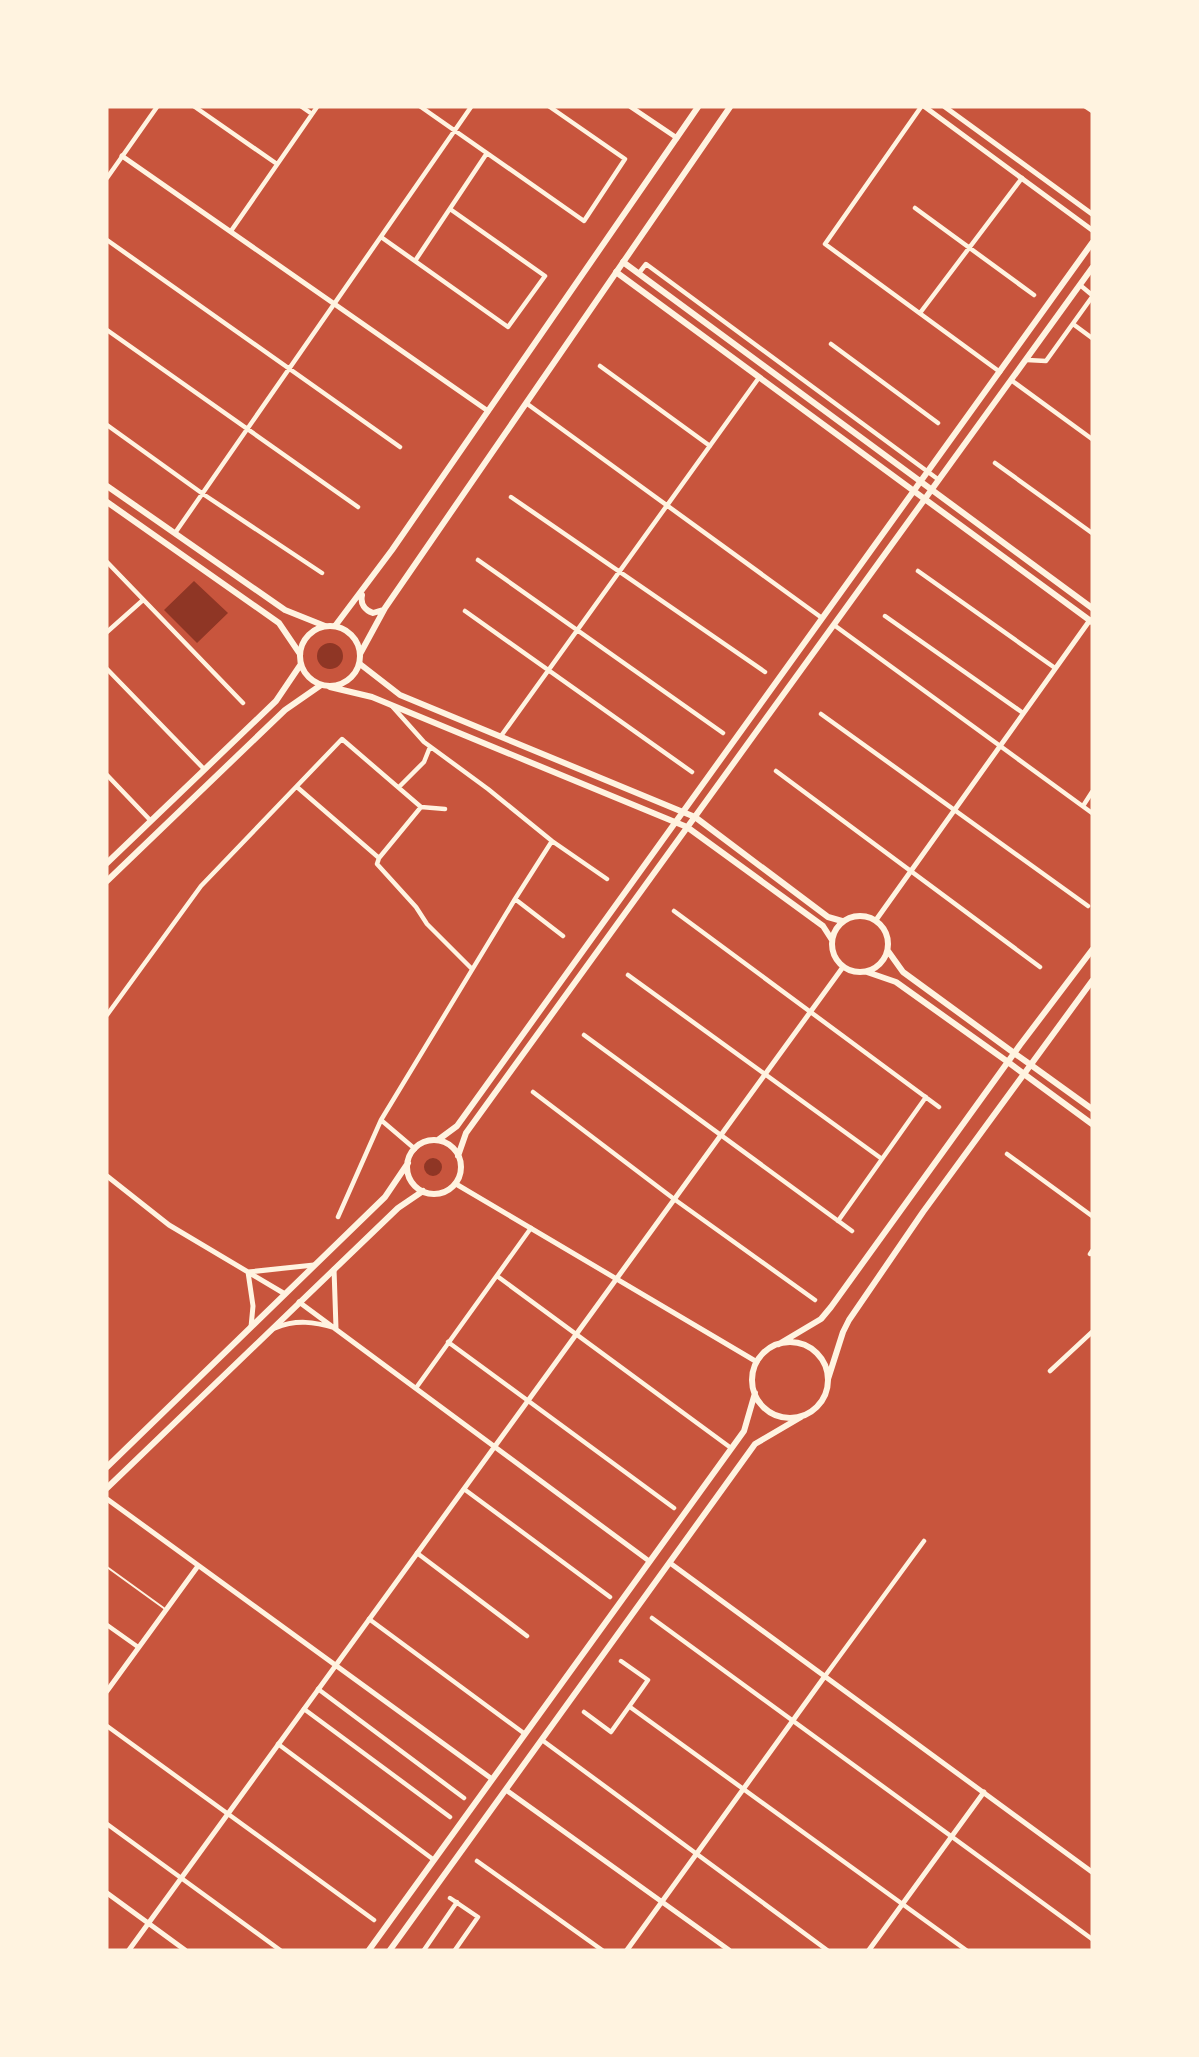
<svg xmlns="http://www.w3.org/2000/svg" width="1199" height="2057" viewBox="0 0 1199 2057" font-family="'Crimson Pro',serif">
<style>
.water{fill:#8f3625}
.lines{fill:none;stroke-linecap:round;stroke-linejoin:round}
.service{stroke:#fff3e0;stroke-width:2}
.minor{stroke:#fff3e0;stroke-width:4.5}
.tertiary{stroke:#fff3e0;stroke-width:5}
.secondary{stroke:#fff3e0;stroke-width:6}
.primary{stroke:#fff3e0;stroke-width:6}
</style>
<rect width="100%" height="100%" fill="#c8553d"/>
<path class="water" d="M194,581L228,613L197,643L164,610Z
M317 656a13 13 0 1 1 26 0a13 13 0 1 1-26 0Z
M424 1167a9 9 0 1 1 18 0a9 9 0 1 1-18 0Z"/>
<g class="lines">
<path class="service" d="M107,1567L165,1609"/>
<path class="minor" d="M195,107L277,164
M302,107L312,114
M421,107L584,221L625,159L550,107
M921,107L825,244L1000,372
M1086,107L1092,111
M107,178L157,107
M915,208L1034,295
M231,231L317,107
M381,237L508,327L545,276L450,209
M107,240L400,447
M415,261L487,153
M639,273L646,264L939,480
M1080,285L1092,295
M920,313L1022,178
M1073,324L1092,338
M107,330L358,507
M831,344L938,423
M1027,360L1046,361L1092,297
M600,366L710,446
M1011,380L1092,439
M526,403L822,618
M107,425L203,494L322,573
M995,463L1092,533
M511,497L765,672
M175,533L471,107
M478,560L723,733
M107,562L243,703
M918,571L1055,668
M465,611L692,772
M885,616L1023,713
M834,625L1092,813
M107,632L143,600
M107,669L204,769
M391,705L424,742L488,789L552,841L515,899L381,1120L415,1149
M821,714L1088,906
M501,736L758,379
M776,771L1040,967
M107,775L151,821
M297,787L379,858
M399,787L424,762L430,747
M1083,806L1092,792
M421,807L379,858L377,864L416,907L427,924L472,969
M552,841L607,879
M515,899L563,936
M674,911L939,1107
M628,975L882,1159
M107,1015L201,886L342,739L421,807L445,809
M584,1035L852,1231
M533,1092L674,1199L815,1300
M1007,1154L1092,1216
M338,1217L381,1120
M838,1221L926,1097
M1090,1254L1092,1251
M497,1276L731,1448
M448,1342L674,1508
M1050,1371L1092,1332
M416,1388L531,1228
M464,1489L610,1597
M417,1553L527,1636
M652,1618L1092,1939
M369,1619L525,1734
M107,1625L138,1647
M825,1676L924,1541
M318,1689L464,1798
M630,1707L966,1950
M304,1709L450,1817
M584,1712L611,1732L648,1680L621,1661
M107,1726L374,1920
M542,1740L827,1950
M278,1744L434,1860
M107,1824L280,1950
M477,1861L602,1950
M450,1898L478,1917L455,1950
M424,1950L457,1902"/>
<path class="tertiary" d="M631,107L677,138
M925,107L1092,230
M945,107L1092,214
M122,156L488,411
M876,920L1090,620
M107,1176L169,1225L285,1294
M456,1184L757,1362
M299,1302L649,1561
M251,1327L253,1306L248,1272L314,1265
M275,1328C297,1319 314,1322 336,1328L334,1269
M107,1499L492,1779
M670,1563L1092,1872
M107,1691L198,1566
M506,1790L729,1950
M107,1893L185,1950
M129,1950L843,967
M627,1950L825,1676
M869,1950L984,1792"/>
<path class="secondary" d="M623,262L1092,608
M616,272L1092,622
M107,486L285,610L325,626
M107,502L279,623L300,654
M360,664L400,695L695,817L828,917L842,921
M330,687L372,697L687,827L823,926L832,940
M832 944a28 28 0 1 1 56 0a28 28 0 1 1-56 0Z
M888,951L903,972L1014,1053
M867,972L896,982L1008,1062
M1031,1065L1092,1109
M1024,1074L1092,1124
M438,1140L457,1126L1092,243
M407 1167a27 27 0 1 1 54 0a27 27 0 1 1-54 0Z
M458,1156L466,1133L1092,268
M107,1467L385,1197L408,1163
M107,1488L398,1208L423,1191"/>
<path class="primary" d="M362,595C360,604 365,610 373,613L383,610
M300 656a30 30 0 1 1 60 0a30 30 0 1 1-60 0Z
M335,626L392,550L698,107
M360,654L385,608L730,107
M107,863L276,701L301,664
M107,881L285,710L321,685
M1014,1053L1031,1065
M1008,1062L1024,1074
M752 1380a38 38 0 1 1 76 0a38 38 0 1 1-76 0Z
M779,1344L821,1319L831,1307L1020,1045L1092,950
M828,1379L843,1332L849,1320L923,1212L1092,981
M369,1950L744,1431L755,1393
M390,1950L755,1444L801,1417"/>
</g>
<rect width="1199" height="2057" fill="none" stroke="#fff3e0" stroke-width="217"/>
</svg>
